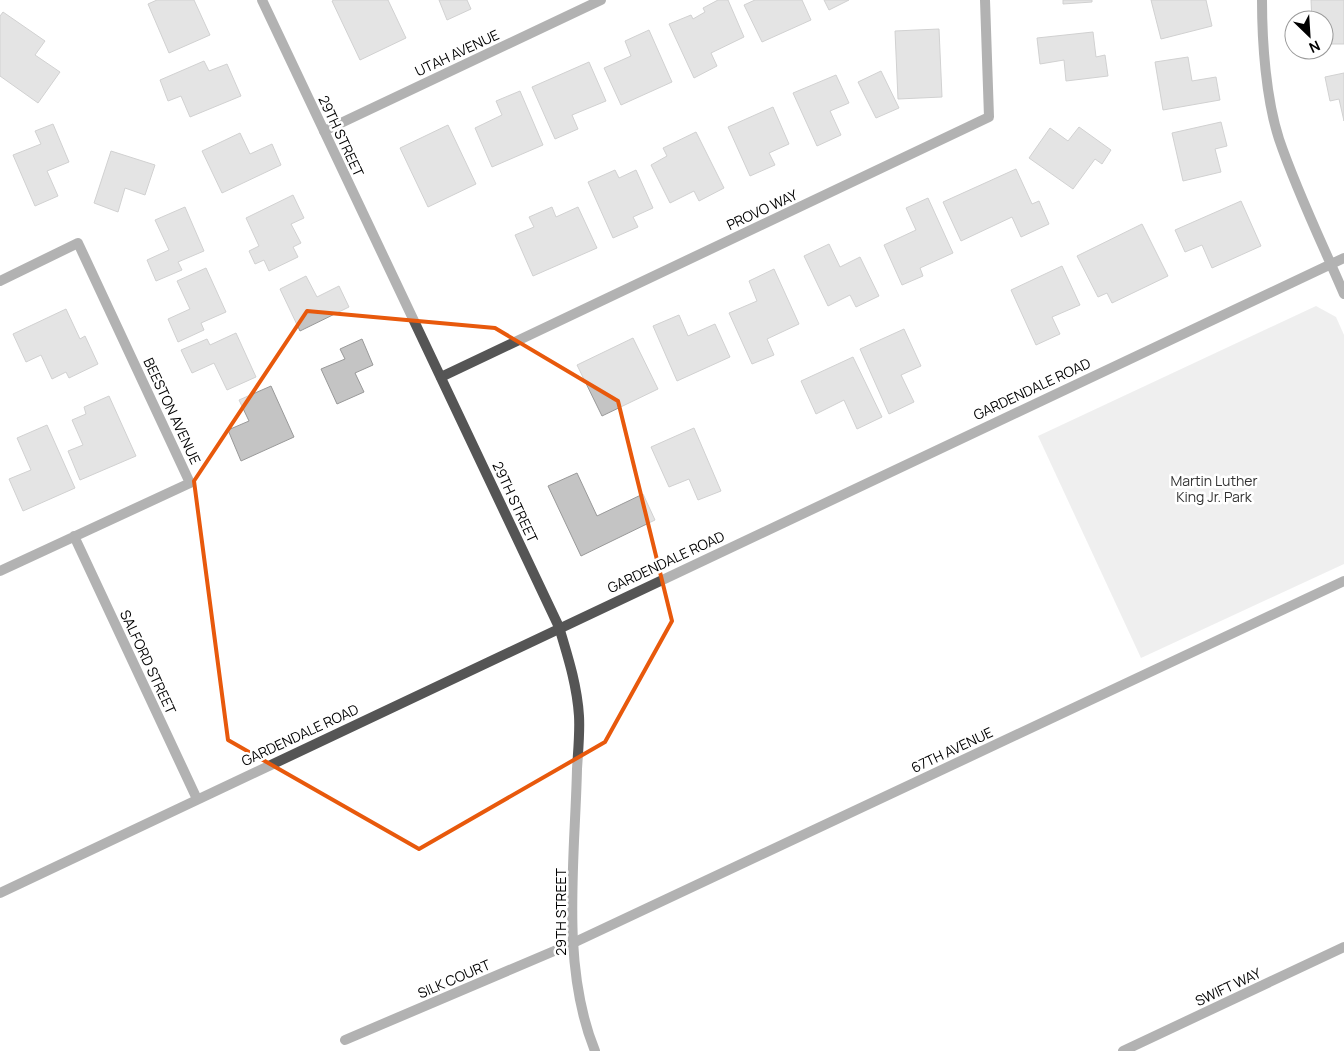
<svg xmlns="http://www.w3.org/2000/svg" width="1344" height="1051" viewBox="0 0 1344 1051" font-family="Manrope,sans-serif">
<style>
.green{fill:#dcdcdc}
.building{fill:#c4c4c4;stroke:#999}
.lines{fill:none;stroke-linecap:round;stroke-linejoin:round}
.minor{stroke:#555;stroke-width:10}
.tertiary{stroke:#555;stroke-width:10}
.marked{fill:none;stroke:#e8590c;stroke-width:4;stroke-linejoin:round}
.labels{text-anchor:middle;stroke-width:5;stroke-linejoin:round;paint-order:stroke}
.street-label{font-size:14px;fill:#000;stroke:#fff}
.park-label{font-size:14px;fill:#333;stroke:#fff}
</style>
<rect width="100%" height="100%" fill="#fff"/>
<path class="green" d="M1316,306L1336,317L1344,335V564L1141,658L1038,436Z"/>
<path class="building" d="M157,0H194L210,35L169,53L148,4Z
M334,0H388L406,38L360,60L332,1Z
M439,0H467L471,9L447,20Z
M718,0H728L744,37L711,53L717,66L694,78L669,24L691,15L693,19L705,12L703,8Z
M755,0H802L811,20L762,42L744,5Z
M824,0H849L829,10Z
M1063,0H1092V2L1063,4Z
M1151,0H1206L1212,26L1161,39Z
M1311,0H1344V44H1324V20H1312Z
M3,12L45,41L35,55L60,72L38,103L0,76V16Z
M939,29L942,97L898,99L895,31Z
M649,30L672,82L621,105L604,68L631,56L625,41Z
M1093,32L1096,57L1105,55L1108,76L1066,81L1064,60L1040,64L1037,38Z
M1188,57L1192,81L1216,77L1220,100L1163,110L1155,62Z
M204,61L209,71L227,64L241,96L190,117L181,96L168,101L160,80Z
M589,62L606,101L572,115L578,129L555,139L532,87Z
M881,71L899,108L876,118L858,82Z
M1344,73V121L1339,99L1330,101L1325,77Z
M836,75L849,103L830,111L841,135L817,146L793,93Z
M520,91L543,145L492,167L475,128L502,115L496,101Z
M773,107L789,144L769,153L775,165L750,176L728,127Z
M1221,122L1227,146L1215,149L1221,172L1183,181L1172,133Z
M53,124L69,162L47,171L58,196L35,206L13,155L41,144L35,131Z
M448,125L476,184L428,207L400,148Z
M1079,127L1111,150L1102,164L1095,159L1073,189L1029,158L1050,128L1068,141Z
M696,132L724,188L699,201L694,191L670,203L651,165L667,156L663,148Z
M240,133L250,154L272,144L281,165L222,193L202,151Z
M111,151L155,165L145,195L125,188L118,212L94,203Z
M1016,169L1032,204L1039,201L1049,224L1021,237L1012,217L961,241L943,202Z
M615,170L619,178L636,170L653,208L633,217L638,227L613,238L588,182Z
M293,195L304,218L291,224L301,243L293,247L298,257L269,271L264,260L255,264L249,251L259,246L246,218Z
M928,198L953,253L920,268L923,276L902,285L884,245L916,230L906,208Z
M1241,201L1261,246L1212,268L1202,245L1185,252L1175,230Z
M185,207L204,251L178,262L182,270L156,281L147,260L169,250L155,220Z
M552,207L556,217L578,207L597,248L533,276L515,235L534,227L529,217Z
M1142,224L1168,276L1112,303L1107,293L1098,297L1077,256Z
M829,244L840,267L860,257L879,296L856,307L850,295L828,306L804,256Z
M1062,266L1080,305L1052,317L1060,334L1036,345L1011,290Z
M206,268L226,312L201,323L204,330L178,342L168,319L190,309L177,281Z
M774,269L799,324L767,339L774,355L752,364L729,313L757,301L749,281Z
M306,276L317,297L339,286L349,307L300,331L280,289Z
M66,309L80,339L85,336L98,364L69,378L66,372L52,379L41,355L26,362L13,334Z
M679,315L688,336L715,324L730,357L677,381L653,326Z
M904,329L921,366L901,375L914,402L889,414L860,349Z
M236,333L256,377L227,390L214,363L192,373L181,350L207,339L210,345Z
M633,338L658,389L602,416L577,365Z
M362,339L373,365L355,373L364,392L337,404L321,369L345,359L340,349Z
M853,357L882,417L857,429L844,400L816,414L801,381Z
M271,386L294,437L241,461L228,430L249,421L239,400Z
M109,396L136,456L80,480L68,451L83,445L72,420L86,414L84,407Z
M47,425L75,488L23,511L9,479L31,470L17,438Z
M694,428L721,491L698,500L689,479L669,487L651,447Z
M577,473L597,516L643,494L655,520L581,556L548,486Z"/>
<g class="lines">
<path class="minor" d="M1262,0C1262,43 1266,99 1279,139C1297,192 1322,243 1344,294
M324,131L601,0
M0,281L78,243L190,483L0,571
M441,377L989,117L985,0
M74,536L197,799
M0,893L1344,258
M345,1040L573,943L1344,581
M1123,1051L1344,947"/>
<path class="tertiary" d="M262,0L559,627C568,657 577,685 579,716C580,733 578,752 577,769C575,860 560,965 595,1051"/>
</g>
<path d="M0 0H1344V1051H0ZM307,311L495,328L618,401L672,621L605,742L419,849L228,740L194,481Z" fill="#fff" fill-opacity=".55" fill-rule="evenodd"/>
<path class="marked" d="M307,311L495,328L618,401L672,621L605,742L419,849L228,740L194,481Z"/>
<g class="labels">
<g class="street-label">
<text transform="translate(457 53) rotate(-25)" y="5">UTAH AVENUE</text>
<text transform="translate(341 136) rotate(65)" y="5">29TH STREET</text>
<text transform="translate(762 210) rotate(-25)" y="5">PROVO WAY</text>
<text transform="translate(1032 389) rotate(-25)" y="5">GARDENDALE ROAD</text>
<text transform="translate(172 411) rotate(65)" y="5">BEESTON AVENUE</text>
<text transform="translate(515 502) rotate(65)" y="5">29TH STREET</text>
<text transform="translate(666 562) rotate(-25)" y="5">GARDENDALE ROAD</text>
<text transform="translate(148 662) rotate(65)" y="5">SALFORD STREET</text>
<text transform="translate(300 735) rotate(-25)" y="5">GARDENDALE ROAD</text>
<text transform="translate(952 750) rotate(-25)" y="5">67TH AVENUE</text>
<text transform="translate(561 912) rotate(-90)" y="5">29TH STREET</text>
<text transform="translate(454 979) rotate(-23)" y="5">SILK COURT</text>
<text transform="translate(1228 987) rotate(-25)" y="5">SWIFT WAY</text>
</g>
<g class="park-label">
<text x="1214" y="486">Martin Luther<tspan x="1214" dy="16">King Jr. Park</tspan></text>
</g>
</g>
<g transform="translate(1309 35) rotate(155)"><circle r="24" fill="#ffffff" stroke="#999999"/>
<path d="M0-4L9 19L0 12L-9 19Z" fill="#000000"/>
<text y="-8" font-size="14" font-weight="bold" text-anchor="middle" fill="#000000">N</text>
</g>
</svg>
